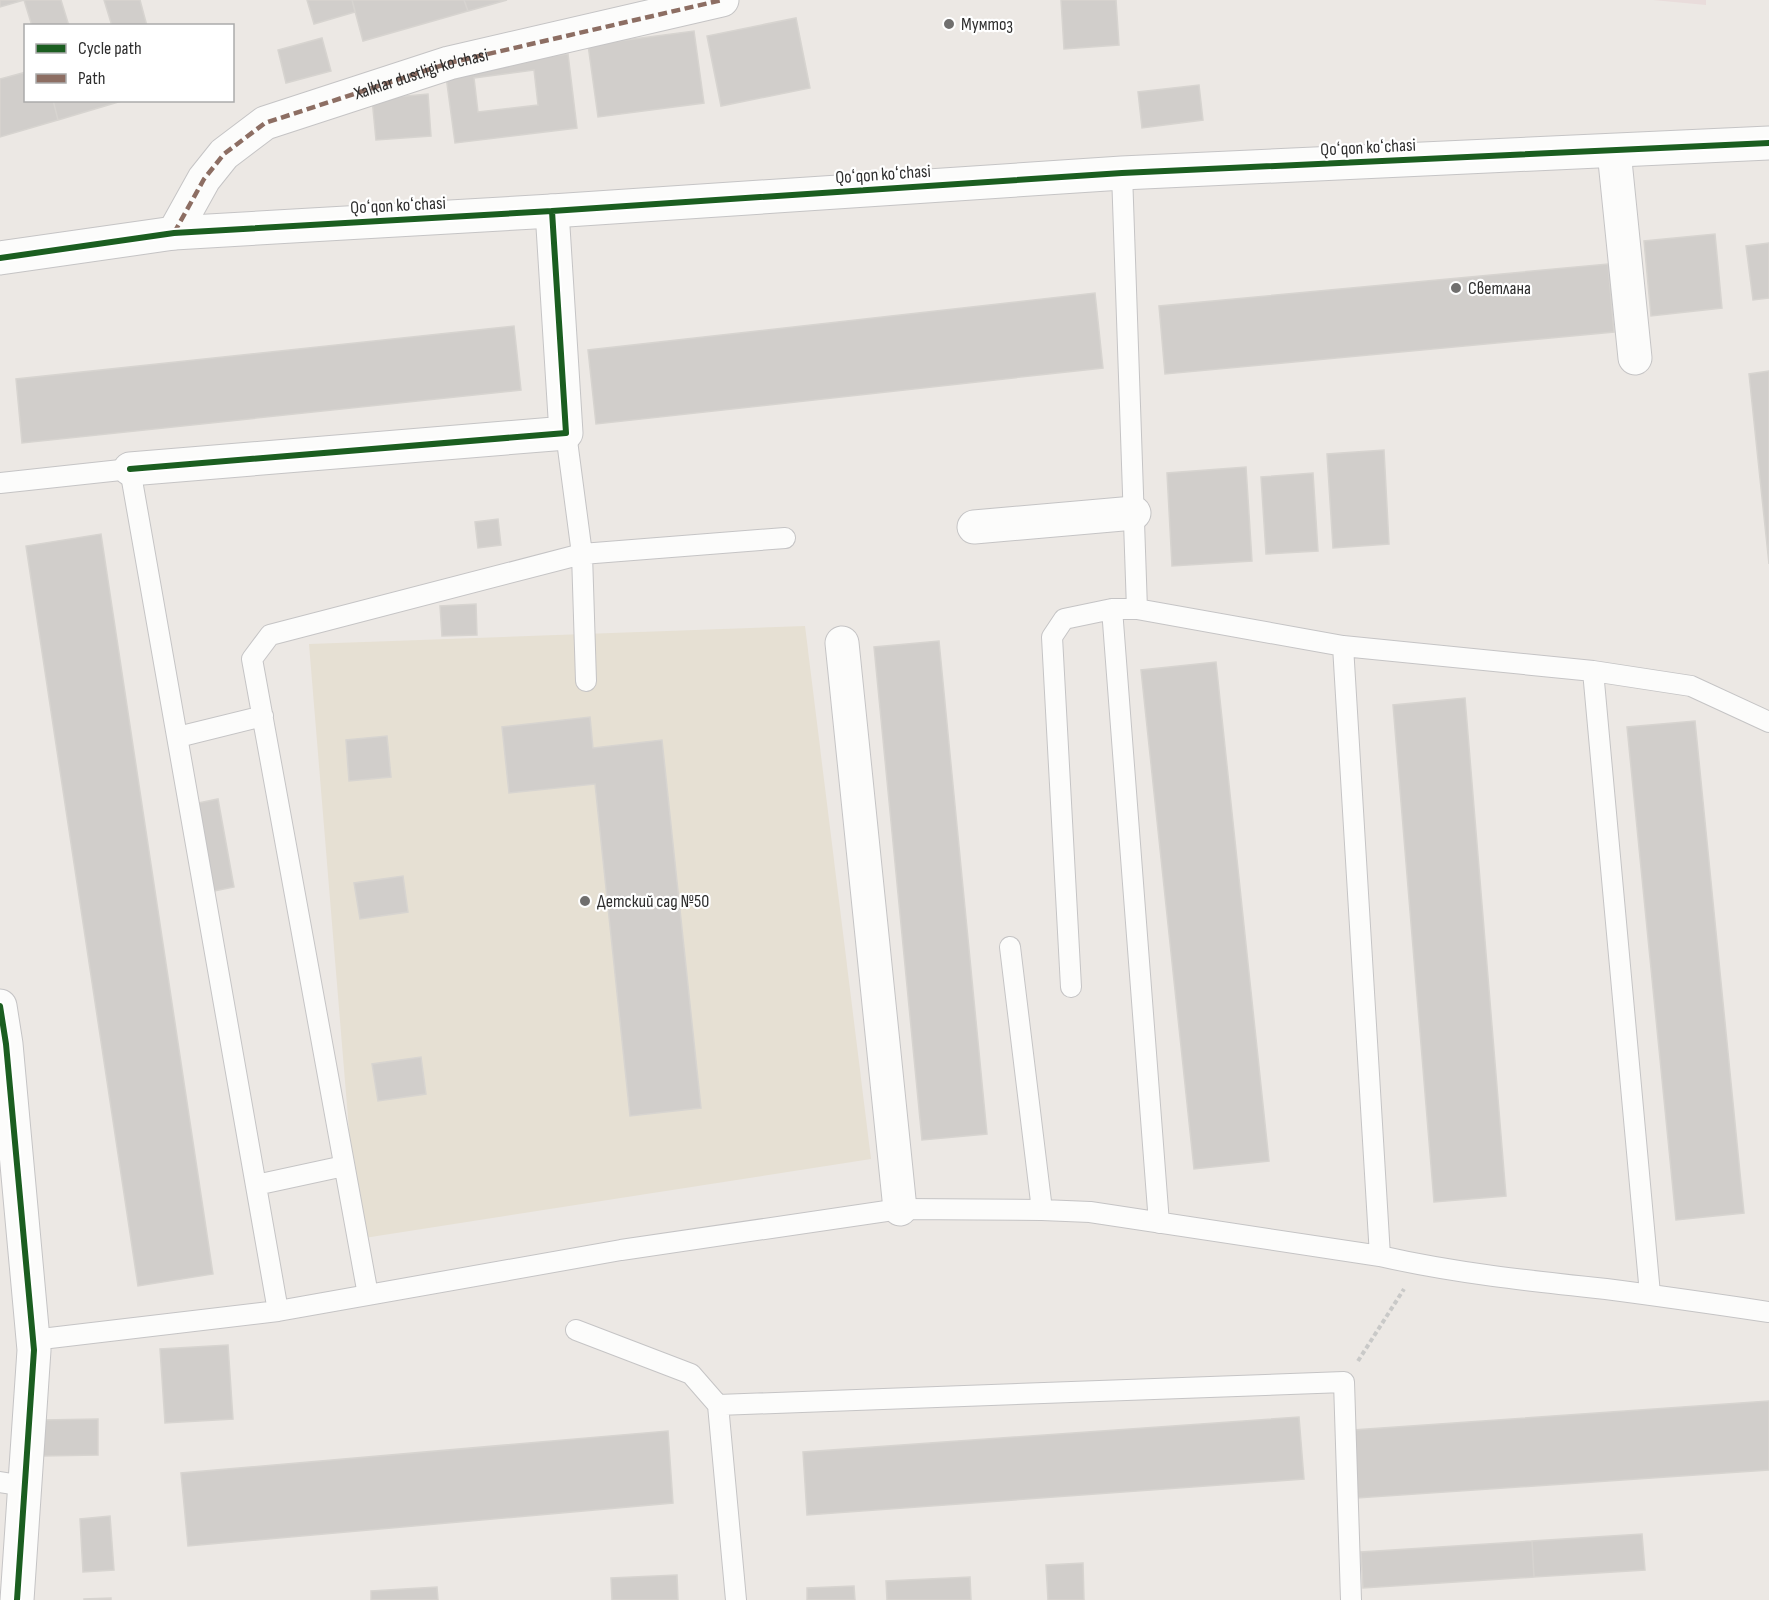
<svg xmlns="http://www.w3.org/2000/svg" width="1769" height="1600" viewBox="0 0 1769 1600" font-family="'Sofia Sans Condensed',sans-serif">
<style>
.education{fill:#e6e0d3}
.medical{fill:#e9dcdb}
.building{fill:#d1cecb;stroke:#d7d4d0;stroke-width:1.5;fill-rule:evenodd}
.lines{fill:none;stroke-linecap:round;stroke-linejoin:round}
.service-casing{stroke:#c5c4c5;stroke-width:22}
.minor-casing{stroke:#c5c4c5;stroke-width:35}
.tertiary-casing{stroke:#c5c4c5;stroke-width:35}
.path{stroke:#c9c9c8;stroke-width:4;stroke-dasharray:4.5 3;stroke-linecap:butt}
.service{stroke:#fcfcfb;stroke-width:20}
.minor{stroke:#fcfcfb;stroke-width:33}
.tertiary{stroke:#fcfcfb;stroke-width:33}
.quiet{stroke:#8d6e63;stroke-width:4.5;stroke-dasharray:9 4.5;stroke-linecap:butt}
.cycleway-casing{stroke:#fff;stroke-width:10}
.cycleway{stroke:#1b5e20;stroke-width:6}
.poi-dot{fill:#706f6e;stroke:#fff;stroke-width:2}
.labels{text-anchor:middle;stroke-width:4.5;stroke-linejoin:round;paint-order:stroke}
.poi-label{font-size:18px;fill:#2e2e2e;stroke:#fff;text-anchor:start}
.street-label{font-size:18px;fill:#2e2e2e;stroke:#fff}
</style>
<rect width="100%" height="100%" fill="#ece8e4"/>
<path class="education" d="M805,626L871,1159L358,1239L309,644Z"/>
<path class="medical" d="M1653,0H1706V5Z"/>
<path class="building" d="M0,0H24L0,7Z
M24,0H61L69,26H32Z
M104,0H140L147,26H112Z
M307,0H352L355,12L314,24Z
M352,0H464L468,11L363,41Z
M464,0H507L468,11Z
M1061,0H1116L1119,45L1064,49Z
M796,18L810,88L721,106L707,36Z
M694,31L704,103L598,117L588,45Z
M322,38L331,71L286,83L278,50Z
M568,54L577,128L455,143L445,69ZM534,70L538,105L478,112L474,78Z
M26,72V100H53L58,120L0,137V79Z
M1199,85L1203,120L1142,128L1138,92Z
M428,94L431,136L376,140L372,99Z
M53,100H125L58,120Z
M1715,234L1722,308L1651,316L1644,241Z
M1769,243V298L1753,300L1746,246Z
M1608,264L1614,332L1165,374L1159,306Z
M1095,293L1103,368L596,424L588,350Z
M514,326L521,390L22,443L16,379Z
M1769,371V564L1749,374Z
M1384,450L1389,544L1333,548L1327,454Z
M1246,467L1252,561L1172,566L1167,473Z
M1313,473L1318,551L1266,554L1261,477Z
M498,519L501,545L478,548L475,522Z
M101,534L213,1274L138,1286L26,546Z
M476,604L477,635L442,636L440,606Z
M939,641L987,1134L922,1140L874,647Z
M1216,662L1269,1161L1194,1169L1141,670Z
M1465,698L1506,1196L1434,1202L1393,705Z
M590,717L593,748L662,740L701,1108L630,1116L595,784L509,793L502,727Z
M1695,721L1744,1213L1676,1220L1627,727Z
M387,736L391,777L349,781L346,740Z
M218,799L234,887L209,892L193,804Z
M403,876L408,912L360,919L354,883Z
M421,1057L426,1094L378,1101L372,1064Z
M228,1345L233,1419L165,1423L160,1349Z
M1769,1401V1470L1357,1498L1353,1430Z
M1299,1417L1304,1479L807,1515L803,1452Z
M98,1419V1455L42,1456V1420Z
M668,1431L673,1503L188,1546L181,1473Z
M110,1516L114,1570L83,1572L80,1519Z
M1642,1534L1645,1570L1534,1577L1532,1541Z
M1532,1541L1534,1577L1363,1588L1361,1552Z
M1083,1563L1084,1600H1048L1046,1565Z
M677,1575L678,1600H612L611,1578Z
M970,1577L971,1600H887L886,1581Z
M854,1586L855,1600H807V1588Z
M437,1587L438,1600H371V1591Z
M111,1598V1600H84V1599Z"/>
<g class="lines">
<defs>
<path id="service" d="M1122,173L1137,609
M566,433L582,554L586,681
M0,483L130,469L278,1311L621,1250L900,1209L1042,1210L1090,1212L1380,1256C1454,1273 1530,1281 1606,1289C1660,1296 1715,1304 1769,1312
M1112,609L1159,1223
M1343,646L1380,1256
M1593,671L1650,1294
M178,737L263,716
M1010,947L1042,1210
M1071,987L1052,637L1064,619L1112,609H1137L1343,646L1593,671L1691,686L1769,722
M256,1185L344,1166
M368,1295L252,659L270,635L582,554L785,538
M576,1330L691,1374L718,1405L736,1600
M33,1340L278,1311
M718,1405L1344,1382L1351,1600
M0,1482L25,1486"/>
<g id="minor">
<path d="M1614,151L1635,358"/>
<path id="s1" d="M174,233L204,179L224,154L265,123L449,63L722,0"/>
<path d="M130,469L566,433L552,211"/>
<path d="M974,527L1134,513"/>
<path d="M842,643L900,1209"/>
</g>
<path id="tertiary" d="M0,258L174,233L552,211L1122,173L1769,143
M0,1006L6,1044L34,1350L17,1600"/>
</defs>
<use href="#service" class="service-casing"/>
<use href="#minor" class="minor-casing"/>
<use href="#tertiary" class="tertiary-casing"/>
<path class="path" d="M1358,1361L1404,1289"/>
<use href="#service" class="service"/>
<use href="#minor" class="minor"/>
<use href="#tertiary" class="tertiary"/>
<path class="quiet" d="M174,233L204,179L224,154L265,123L449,63L722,0"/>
<defs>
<path id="cycleway" d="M0,258L174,233L552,211L1122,173L1769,143
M130,469L566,433L552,211
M0,1006L6,1044L34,1350L17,1600"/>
</defs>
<use href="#cycleway" class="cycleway-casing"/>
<use href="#cycleway" class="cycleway"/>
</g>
<g class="poi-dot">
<circle cx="949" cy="24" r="6"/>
<circle cx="1456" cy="288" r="6"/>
<circle cx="585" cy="901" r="6"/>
</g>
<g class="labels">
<g class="poi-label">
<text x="961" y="30">Mумтоз</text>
<text x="1468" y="294">Светлана</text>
<text x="597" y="907">Детский сад №50</text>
</g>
<g class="street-label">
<text dy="6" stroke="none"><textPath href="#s1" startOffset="309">Xalklar dustligi ko'chasi</textPath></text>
<text transform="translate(1368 147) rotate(-3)" y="6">Qoʻqon koʻchasi</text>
<text transform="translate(883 174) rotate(-4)" y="6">Qoʻqon koʻchasi</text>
<text transform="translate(398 205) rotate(-3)" y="6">Qoʻqon koʻchasi</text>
</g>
</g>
<rect x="24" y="24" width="210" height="78" fill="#ffffff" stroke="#ababab" stroke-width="1.5"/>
<rect x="36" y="44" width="30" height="9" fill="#1b5e20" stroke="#ababab" stroke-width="1.5"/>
<text x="78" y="54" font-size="18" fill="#2e2e2e">Cycle path</text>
<rect x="36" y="74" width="30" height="9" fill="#8d6e63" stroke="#ababab" stroke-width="1.5"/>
<text x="78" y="84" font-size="18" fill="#2e2e2e">Path</text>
</svg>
